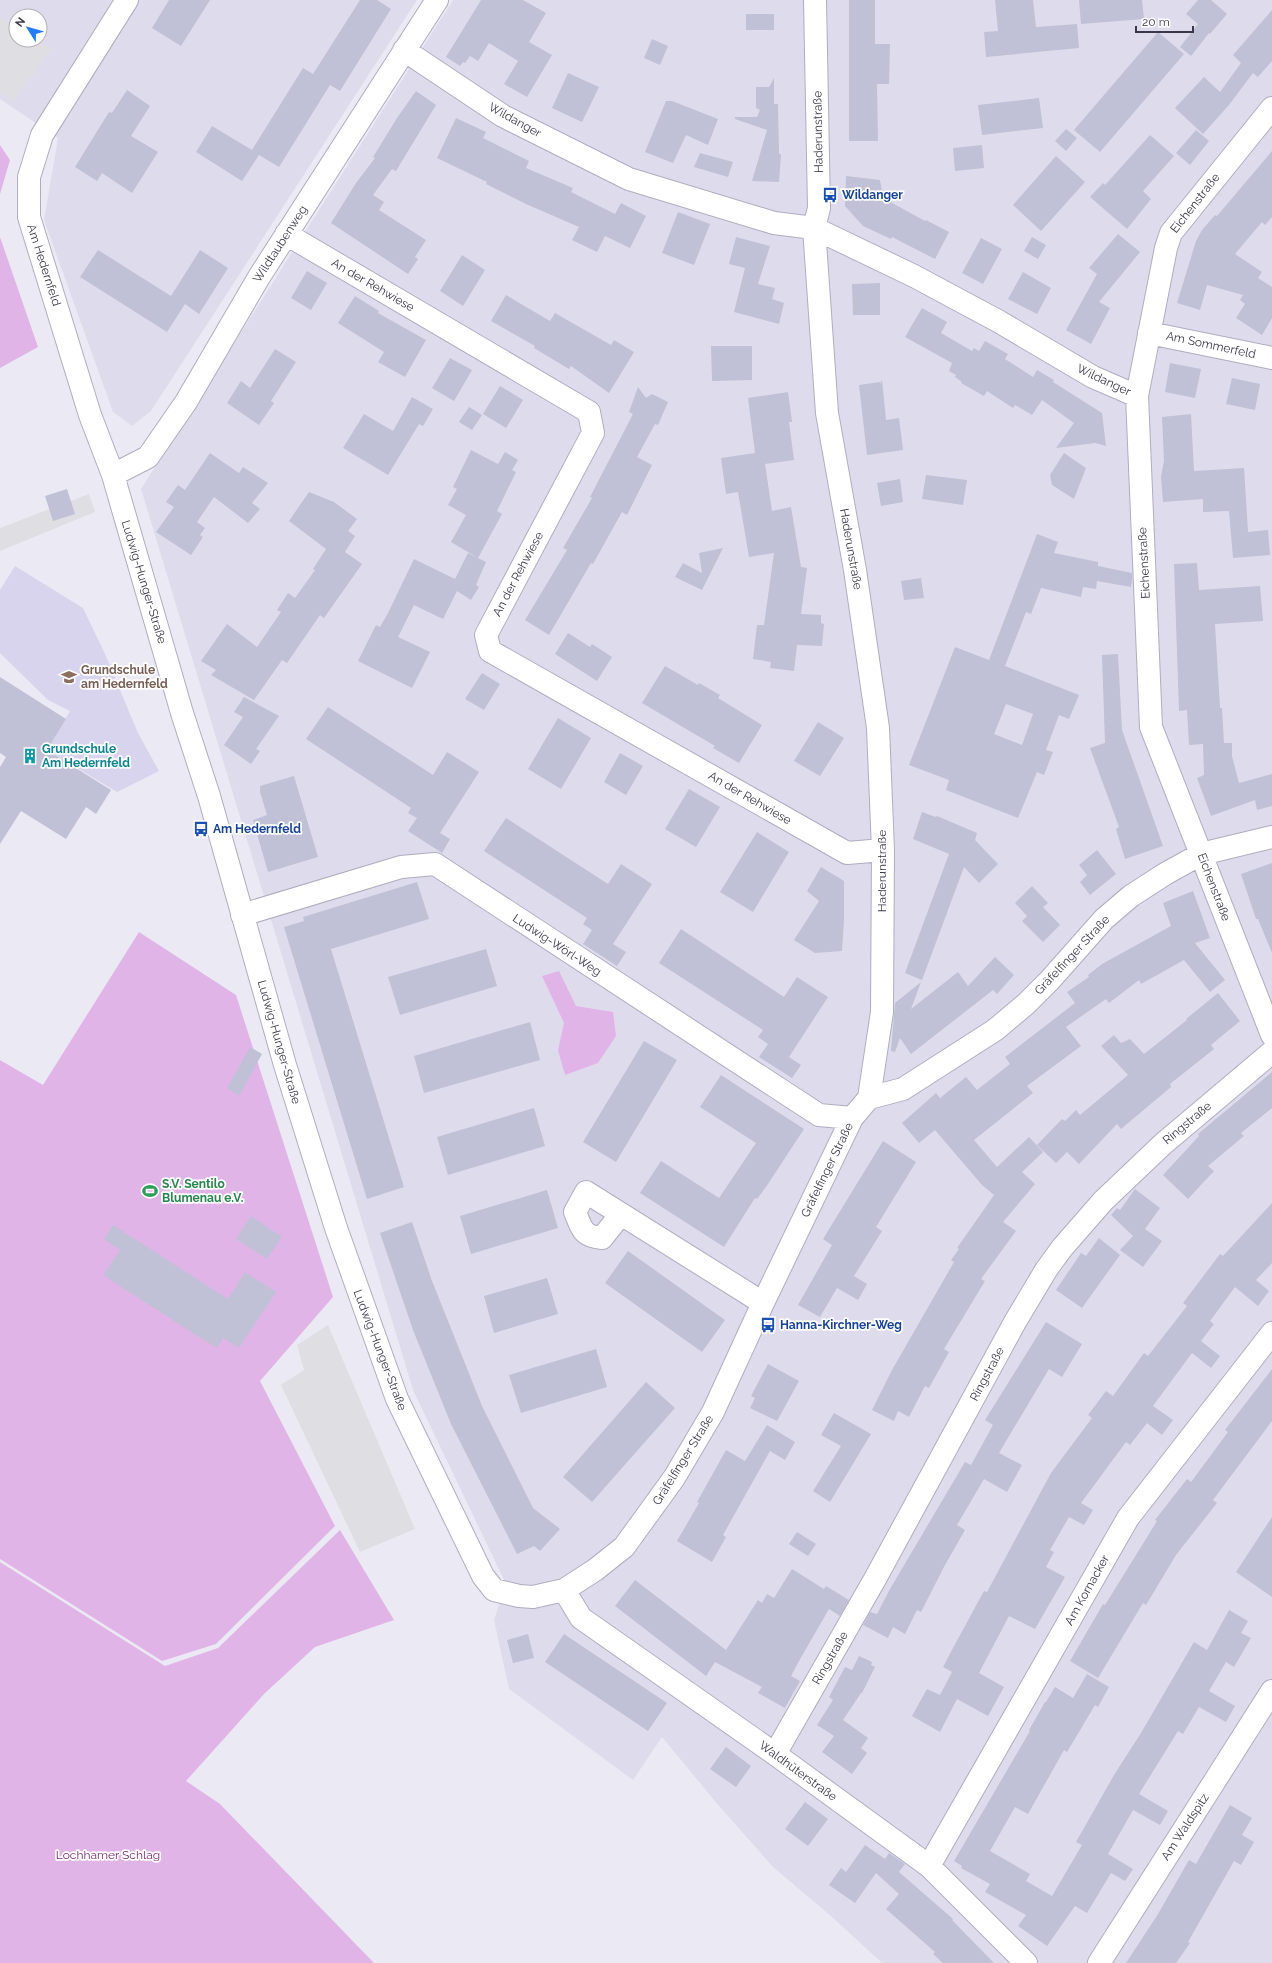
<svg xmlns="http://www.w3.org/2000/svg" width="1272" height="1963" viewBox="0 0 1272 1963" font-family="Raleway,sans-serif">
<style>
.residential{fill:#dedcec;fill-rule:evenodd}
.education{fill:#d8d4ed}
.green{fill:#e1b4e7}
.parking{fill:#dedee3}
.building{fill:#c0c0d6;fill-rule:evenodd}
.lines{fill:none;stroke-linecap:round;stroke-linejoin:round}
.minor-casing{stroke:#aeadc0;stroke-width:24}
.minor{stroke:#fff;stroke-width:22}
.labels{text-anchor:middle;stroke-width:3.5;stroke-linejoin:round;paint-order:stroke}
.street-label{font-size:12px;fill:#393848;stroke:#fff}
.transit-label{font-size:12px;font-weight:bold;fill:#164399;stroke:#fff;text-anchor:start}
.education-label{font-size:12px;font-weight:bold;fill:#785e54;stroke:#fff;text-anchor:start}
.culture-label{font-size:12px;font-weight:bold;fill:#0d838f;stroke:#fff;text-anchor:start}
.leisure-label{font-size:12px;font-weight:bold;fill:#27864d;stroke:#fff;text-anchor:start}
.park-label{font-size:12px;fill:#792c76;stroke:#fff}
</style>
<rect width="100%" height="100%" fill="#ebeaf4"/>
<path class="residential" d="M0,0H417L151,411L132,426L113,412L44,220L58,138L0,99ZM16,16H40V40H16Z
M453,0H1272V1963H882L832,1917L773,1867L719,1806L662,1737L633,1780L509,1689L494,1620L506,1584L413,1390L141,489Z"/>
<path class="education" d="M15,566L83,608L105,654L138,733L159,771L117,792L47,750L70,711L48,700L0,653V590Z"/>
<path class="green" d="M0,145L10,160L0,194Z
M0,237L38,347L0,368Z
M139,932L236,995L333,1297L260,1381L335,1526L216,1644L162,1661L0,1559V1060L43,1085Z
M559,971L576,1006L613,1012L616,1036L598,1063L565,1075L558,1050L564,1023L542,976Z
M340,1530L394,1620L315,1647L264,1694L186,1781L220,1804L374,1963H0V1562L165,1666L218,1648Z"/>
<path class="parking" d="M0,17L16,27V40H36L51,49L13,102L0,92Z
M89,494L95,512L0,551V528Z
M328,1325L415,1529L360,1552L281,1385L304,1370L297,1345Z"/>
<path class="building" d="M169,0H210L181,46L152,28Z
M360,0H377L391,9L340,91L330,85L279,167L259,155L242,181L196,152L212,126L252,150L303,68L313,74Z
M481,0H523L546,13L529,42L552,55L527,97L504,84L518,61L489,43L478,61L470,56L465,63L463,62L460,66L446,57Z
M849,0H875V44H890L889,84H877L878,141H849Z
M995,0H1033L1036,27L1077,24L1079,48L986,57L984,32L998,31Z
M1079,0H1142L1144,19L1081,24Z
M1198,0H1211L1227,14L1210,34L1209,33L1191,56L1180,47L1198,24L1186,14Z
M1272,10V61L1258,77L1253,73L1229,105L1203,134L1175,108L1204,77L1220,92L1241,63L1233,55Z
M746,14H774V30H746Z
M1158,32L1184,54L1100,152L1074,130Z
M652,39L668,46L660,65L644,58Z
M568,73L599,87L582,122L552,108Z
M774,78V104H778L779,154H781L779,182L752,181L767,130L735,119V117H757L760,110L756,108V87H769Z
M127,90L150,106L131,136L158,152L132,193L102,173L97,181L75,167L109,112L112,113Z
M416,91L436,105L396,171L392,169L373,195L384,202L379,210L426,240L415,257L418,259L408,274L331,223L356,183L375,158L373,157L397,118Z
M1039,98L1043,128L982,135L978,105Z
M666,101H672L718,119L708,145L686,135L673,163L645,152Z
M456,118L486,132L483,138L529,161L526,168L573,188L571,192L615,214L621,203L646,216L630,248L605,236L597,252L572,240L579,227L526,204L486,184L487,182L437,158Z
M1066,129L1077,138L1066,151L1055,141Z
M1196,130L1209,141L1190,165L1176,153Z
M1150,135L1174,156L1143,191L1151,199L1127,229L1090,197L1103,183L1105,185Z
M982,145L984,168L955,171L953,148Z
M1272,151V217L1265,225L1262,222L1235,254L1262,272L1258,278L1272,287V318L1262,335L1236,318L1245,304L1240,300L1243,295L1207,285L1200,310L1177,303L1196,241L1202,230L1215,215L1217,216Z
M700,153L733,162L728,177L694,167Z
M1056,156L1085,182L1041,231L1013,205Z
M846,176L880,180L883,198L925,221L926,220L949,232L935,259L892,237L891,239L863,226L845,206Z
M678,212L710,224L694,265L662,253Z
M1118,234L1140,252L1099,302L1110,308L1091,344L1066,330L1097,274L1089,268Z
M736,237L770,246L758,284L775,288L772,299L784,303L779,324L734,312L745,268L729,264Z
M1032,237L1046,245L1038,259L1024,251Z
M981,238L1002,249L983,284L962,273Z
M98,250L171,296L200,250L228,268L199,314L185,304L167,332L80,277Z
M462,255L485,270L463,306L440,291Z
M307,271L327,283L311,310L291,298Z
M1023,272L1051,288L1037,314L1008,299Z
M880,283V315H853L852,284Z
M506,295L550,321L555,313L611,345L614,340L634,352L609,393L571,366L569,369L534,348L535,346L491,321Z
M355,296L379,311L378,313L426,340L405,377L378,362L384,352L338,323Z
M922,308L947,322L941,333L972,351L974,348L979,351L985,341L1008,354L1005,359L1033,377L1037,370L1054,380L1053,382L1102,413L1106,446L1095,443L1056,448L1074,423L1042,400L1032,415L1015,405L1013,408L987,391L984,396L961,383L962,382L955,377L956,375L949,371L952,363L905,337Z
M711,346H752V380L712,381Z
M275,349L296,362L271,401L274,403L259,425L227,403L241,381L250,388Z
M450,358L472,370L454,401L432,388Z
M1170,363L1201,369L1195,398L1165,392Z
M1232,378L1260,384L1255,410L1226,404Z
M882,380L886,420L899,418L903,450L867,455L859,385L880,382V384Z
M500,386L523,400L506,428L483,414Z
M638,387L646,398L652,394L668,402L658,425L655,424L637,457L652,465L627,515L622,512L593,564L591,563L549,635L525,620L567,550L563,548L592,498L590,497L633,414L629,412Z
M788,392L792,422H789L794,460L765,464L772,511L791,507L801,567L807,568L801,614L821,615V623L824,624L822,646L797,645L794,671L770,668L771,662L753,659L757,625H764L774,553L749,557L738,492L726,494L721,458L755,453L748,398Z
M412,397L433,409L423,426L419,424L388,475L343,448L364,414L393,431Z
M469,407L482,415L472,430L459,422Z
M1191,414L1194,471L1244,468L1248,532L1268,530L1270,555L1233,558L1229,511L1203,512V499L1163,502L1161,477L1164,461L1162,417Z
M471,450L498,464L505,452L518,460L512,470L516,472L497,511L502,514L478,558L451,542L466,515L448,505L457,489L453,487Z
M210,453L239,473L243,467L268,483L252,503L260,509L248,523L214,497L197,522L205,528L200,535L203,537L191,555L156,532L174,507L166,502L178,485L185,490Z
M1064,453L1086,468L1074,499L1052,485L1050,475Z
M926,475L967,480L963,505L922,499Z
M900,479L903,502L881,506L877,483Z
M67,489L75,514L53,521L45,496Z
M309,492L334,502L357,519L348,531L355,536L345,552L362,564L324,618L320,615L287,663L282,660L254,700L211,675L216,670L201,661L227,624L257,647L281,612L277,610L288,593L295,598L315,570L313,569L326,549L289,521Z
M1037,534L1058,542L1054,553L1098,562V566L1132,573V580L1131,587L1097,581L1096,589L1083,587L1081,597L1041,588L1031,614L1026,612L1005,666L1079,695L1069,719L1059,715L1046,750L1053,752L1044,775L1037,772L1018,818L946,790L949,780L909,765L955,647L989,660ZM1006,704L1033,714L1022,745L994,734Z
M723,548L702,590L675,577L683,563L702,573L699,553Z
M468,553L486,562L476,585L479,587L471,600L457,591L443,619L414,605L398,637L430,652L412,688L358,661L376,625L380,627L388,613L414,559L455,579Z
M1197,563L1199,590L1260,586L1263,621L1215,624L1220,708H1222L1224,743H1232V756L1239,783L1272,774V806L1257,810L1255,800L1211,816L1197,778L1204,775L1203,744L1189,745L1187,710L1179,711L1174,564Z
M921,578L924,598L904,600L901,581Z
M568,633L590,647L592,644L612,657L597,681L555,654Z
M1118,654L1122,730L1163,846L1125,859L1116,829L1119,827L1090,748L1105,743L1102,655Z
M665,666L698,685L699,683L720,695L718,698L762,725L739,763L713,748L715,746L642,703Z
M482,673L500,684L484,710L465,699Z
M0,677L66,719L47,750L111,790L96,814L86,807L66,839L21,811L0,844V767L6,757L0,753Z
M244,697L279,716L256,749L260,751L251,764L224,745L243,717L234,712Z
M328,707L433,775L447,752L479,772L440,833L450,839L442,853L408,831L417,818L408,813L411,808L306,739Z
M558,718L591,738L561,789L528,769Z
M818,722L844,738L820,776L794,761Z
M620,753L643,766L626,795L604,782Z
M294,776L318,857L268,872L253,820L267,815L260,792V786Z
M689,789L720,807L696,847L665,829Z
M922,812L936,817L937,816L977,833L975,840L998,864L979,883L964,867L922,980L905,973L949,854L913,839Z
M506,818L608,884L621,864L652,884L613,944L626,952L617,966L583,944L592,930L583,924L587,918L484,851Z
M757,832L789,852L753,912L720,892Z
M1097,850L1116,874L1090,895L1080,882L1087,875L1079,865Z
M1272,863V953L1258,919H1256L1241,874Z
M821,867L844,881V920L842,951L815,953L794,940L819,901L807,891Z
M417,882L429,919L331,949L404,1187L367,1199L284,927L304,921L303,917Z
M1032,886L1048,903L1043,907L1060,925L1043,942L1022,921L1027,916L1015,903Z
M1193,891L1210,938L1195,943L1225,980L1210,992L1184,960L1141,984L1139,980L1109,1003L1106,999L1066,1027L1081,1046L1027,1086L1033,1093L974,1140L997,1167L1029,1137L1043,1152L1022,1172L1035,1184L1003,1222L1016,1231L981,1279L985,1281L944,1349L949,1352L929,1388L925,1386L909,1417L898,1411L894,1421L872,1410L892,1370L954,1262L951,1260L959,1249L957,1248L994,1195L982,1185L935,1130L919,1143L902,1123L936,1093L940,1098L966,1077L977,1090L1010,1064L1005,1057L1075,1003L1067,992L1089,977L1088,975L1102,964L1171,926L1163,903Z
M681,929L784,997L797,977L828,997L789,1057L801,1065L792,1078L759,1057L768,1044L758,1037L763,1030L659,963Z
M486,949L497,986L400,1015L388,977Z
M995,957L1014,975L997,994L993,990L911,1054L900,1038L895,1052L891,1051L895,1003L921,982L911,1009L958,972L968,986Z
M1218,993L1240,1021L1211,1045L1214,1049L1170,1084L1171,1087L1121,1129L1117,1124L1079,1164L1067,1152L1056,1163L1037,1145L1062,1119L1065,1121L1076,1110L1080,1115L1128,1075L1101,1046L1114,1035L1121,1043L1130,1039L1144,1054L1187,1020L1186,1019Z
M530,1022L540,1060L424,1093L414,1056Z
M644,1041L677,1060L616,1162L583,1142Z
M250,1047L262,1054L239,1096L227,1088Z
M1272,1072V1108L1241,1133L1244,1136L1208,1166L1214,1171L1188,1199L1163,1175L1199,1136L1198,1134Z
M721,1075L804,1129L766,1187L757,1199L755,1198L724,1247L640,1193L661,1161L719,1198L756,1143L700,1107Z
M534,1108L545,1146L448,1175L437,1137Z
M883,1141L916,1162L876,1227L882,1231L854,1276L867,1284L858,1300L837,1288L820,1317L798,1305L832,1245L823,1239Z
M1135,1189L1160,1208L1145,1229L1162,1241L1143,1267L1120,1250L1133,1236L1111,1215L1117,1208L1120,1210Z
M547,1190L558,1228L471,1254L460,1216Z
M1272,1203V1263L1256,1280L1269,1291L1258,1306L1235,1287L1210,1321L1214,1324L1201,1341L1220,1356L1211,1368L1192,1353L1153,1406L1173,1420L1162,1435L1147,1423L1130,1445L1126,1442L1081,1503L1093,1510L1084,1525L1069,1517L1050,1550L1054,1552L1046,1567L1065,1577L1035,1629L1009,1616L979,1673L1004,1687L988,1716L957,1699L940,1732L912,1716L927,1689L940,1695L952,1672L943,1667L953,1648L984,1591L987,1592L1051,1473L1092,1418L1088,1415L1106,1391L1113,1396L1144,1353L1148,1356L1187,1306L1183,1303L1220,1254L1223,1256Z
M251,1216L282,1237L267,1259L236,1239Z
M412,1222L432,1281L482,1406L533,1508L560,1529L540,1551L534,1546L517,1554L451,1424L413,1330L380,1233Z
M113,1225L228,1299L245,1272L276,1292L239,1348L223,1338L216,1348L103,1275L120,1250L104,1239Z
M1099,1238L1120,1255L1082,1308L1056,1290L1081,1253L1086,1256Z
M628,1251L725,1320L702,1352L605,1283Z
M547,1278L558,1314L494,1333L484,1296Z
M1046,1322L1082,1344L1062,1377L1049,1369L999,1453L1022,1465L1007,1492L984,1479L957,1525L965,1530L945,1565L921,1612L917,1610L905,1634L893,1627L888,1638L863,1625L870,1612L877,1614L890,1589L965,1462L971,1465L993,1425L985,1420Z
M596,1349L607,1387L521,1413L509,1375Z
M768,1364L799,1381L777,1421L750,1408L755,1398L751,1396Z
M1272,1369V1421L1213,1500L1217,1503L1176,1555L1146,1605L1143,1603L1098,1678L1070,1661L1103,1604L1105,1605L1157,1521L1155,1520L1187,1479L1191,1482L1228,1432L1225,1430Z
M646,1382L675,1408L592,1502L563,1477Z
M834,1413L871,1434L830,1502L813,1491L841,1446L821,1435Z
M767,1425L795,1442L785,1460L770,1451L723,1535L726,1537L712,1562L677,1541L699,1503L697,1502L726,1450L745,1461Z
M1272,1517V1597L1236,1572Z
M797,1532L816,1544L808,1556L789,1544Z
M792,1569L824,1589L826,1586L849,1600L840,1616L829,1609L799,1661L791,1676L800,1681L785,1708L758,1693L762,1687L715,1662L706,1676L615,1606L635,1580L726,1650L758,1600L762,1603L767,1594L774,1598Z
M1229,1610L1248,1621L1241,1633L1251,1638L1234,1667L1226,1662L1209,1691L1235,1706L1226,1722L1199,1707L1183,1734L1178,1731L1139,1794L1168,1811L1160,1825L1133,1810L1108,1854L1133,1869L1125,1881L1111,1873L1087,1913L1075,1906L1047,1946L1018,1926L1026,1915L985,1892L990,1884L961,1868L962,1866L954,1861L1030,1731L1029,1730L1045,1702H1046L1055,1687L1073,1698L1087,1674L1109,1687L1098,1707L1095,1705L1067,1752L1064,1750L1028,1814L1015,1807L990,1851L1030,1874L1026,1881L1052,1896L1082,1845L1076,1842L1114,1775L1141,1733L1194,1642L1207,1650Z
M528,1634L534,1658L513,1663L507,1640Z
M564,1634L667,1703L648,1731L545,1662Z
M859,1656L872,1662L871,1665L875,1667L862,1693H861L843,1720L868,1738L861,1748L867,1753L852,1774L822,1752L834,1736L817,1725L833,1700L829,1697L845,1667L852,1670Z
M726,1747L751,1766L736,1787L710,1769Z
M805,1802L828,1819L808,1846L785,1829Z
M1230,1805L1252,1818L1242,1835L1254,1842L1241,1865L1234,1861L1188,1942L1190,1943L1176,1963H1126L1158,1914L1189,1860L1196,1864Z
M865,1845L885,1859L889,1853L905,1864L899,1872L953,1919L952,1920L994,1963H943L933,1954L935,1952L886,1909L899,1894L876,1873L855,1903L829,1885L841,1868L846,1872Z"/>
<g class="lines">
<defs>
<path id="minor" d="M127,0L42,135L29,177V217L90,415L113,475L182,713L209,796L285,1065L336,1228L397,1399L483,1576L494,1590L519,1596L533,1597L564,1590L595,1570L624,1547L674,1478L713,1412L763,1303L852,1118L869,1098L903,1089L995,1030L1026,1004L1050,980L1104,919L1131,896L1165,874L1201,854L1272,837
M815,0L819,208L814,228L827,413L855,570L878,728L883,850L882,1012L869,1098
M404,50L503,116L629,179L774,223L814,228L914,276L998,321L1093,377L1137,396
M1272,108L1171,233L1166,248L1137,396L1151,727L1272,1035
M286,234L589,412L593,433L486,635L490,651L847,853L883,850
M1149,333L1272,358
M113,475L148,457L186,402L259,277L437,0
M242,915L401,867L435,864L819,1115L852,1118
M621,1214L602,1238C582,1236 582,1229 575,1212L586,1192L763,1303
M564,1590L581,1618L775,1754L929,1866L1026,1963
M775,1754L875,1579L1015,1322L1046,1270L1062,1248L1103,1201L1163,1144L1272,1052
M929,1866L1128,1518L1272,1333
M1099,1963L1272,1691"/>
</defs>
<use href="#minor" class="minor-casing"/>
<use href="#minor" class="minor"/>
</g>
<defs>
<symbol id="bus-bare" viewBox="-9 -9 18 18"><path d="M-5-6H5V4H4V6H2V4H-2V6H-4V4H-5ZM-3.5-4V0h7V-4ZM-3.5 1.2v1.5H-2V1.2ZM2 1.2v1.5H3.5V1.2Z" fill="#1a4fb4" stroke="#fff" stroke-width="2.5" paint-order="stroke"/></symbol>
<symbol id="school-bare" viewBox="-9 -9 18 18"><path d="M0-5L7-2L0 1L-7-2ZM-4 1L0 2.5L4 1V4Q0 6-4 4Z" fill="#8d6e63" stroke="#fff" stroke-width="2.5" paint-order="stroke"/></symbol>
<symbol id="building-bare" viewBox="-9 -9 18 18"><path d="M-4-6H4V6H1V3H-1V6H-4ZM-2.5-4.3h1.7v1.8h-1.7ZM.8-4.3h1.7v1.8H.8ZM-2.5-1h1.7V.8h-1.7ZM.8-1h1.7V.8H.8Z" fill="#0f9aa8" stroke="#fff" stroke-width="2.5" paint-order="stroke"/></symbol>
<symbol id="stadium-bare" viewBox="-9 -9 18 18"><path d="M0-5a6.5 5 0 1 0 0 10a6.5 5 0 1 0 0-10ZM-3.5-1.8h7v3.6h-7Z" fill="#2e9e5b" stroke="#fff" stroke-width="2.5" paint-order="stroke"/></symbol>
</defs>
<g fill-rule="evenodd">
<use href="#bus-bare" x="819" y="184" width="22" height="22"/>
<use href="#school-bare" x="58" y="666" width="22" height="22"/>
<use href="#building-bare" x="19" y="745" width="22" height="22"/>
<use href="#bus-bare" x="190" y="818" width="22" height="22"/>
<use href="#stadium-bare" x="139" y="1180" width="22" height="22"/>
<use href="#bus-bare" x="757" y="1314" width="22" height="22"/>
</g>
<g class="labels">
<g class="street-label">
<text transform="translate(515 120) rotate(29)" y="4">Wildanger</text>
<text transform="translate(818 132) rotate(-91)" y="4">Haderunstraße</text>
<text transform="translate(1195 203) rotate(-52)" y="4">Eichenstraße</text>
<text transform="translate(280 244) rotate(-57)" y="4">Wildtaubenweg</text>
<text transform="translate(44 265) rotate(72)" y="4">Am Hedernfeld</text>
<text transform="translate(373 285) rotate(30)" y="4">An der Rehwiese</text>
<text transform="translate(1211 345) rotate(12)" y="4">Am Sommerfeld</text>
<text transform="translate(1104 380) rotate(25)" y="4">Wildanger</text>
<text transform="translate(851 549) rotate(80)" y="4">Haderunstraße</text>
<text transform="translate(1144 563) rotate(-93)" y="4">Eichenstraße</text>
<text transform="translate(518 574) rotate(-62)" y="4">An der Rehwiese</text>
<text transform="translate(144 582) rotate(73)" y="4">Ludwig-Hunger-Straße</text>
<text transform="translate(750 798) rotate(30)" y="4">An der Rehwiese</text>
<text transform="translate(882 871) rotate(-90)" y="4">Haderunstraße</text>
<text transform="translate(1214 887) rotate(69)" y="4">Eichenstraße</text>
<text transform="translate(557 945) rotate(33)" y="4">Ludwig-Wörl-Weg</text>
<text transform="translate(1072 955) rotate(-47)" y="4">Gräfelfinger Straße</text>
<text transform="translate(279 1042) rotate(74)" y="4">Ludwig-Hunger-Straße</text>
<text transform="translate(1187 1123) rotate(-40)" y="4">Ringstraße</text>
<text transform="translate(827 1170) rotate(-64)" y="4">Gräfelfinger Straße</text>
<text transform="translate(380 1350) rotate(69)" y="4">Ludwig-Hunger-Straße</text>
<text transform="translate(987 1374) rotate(-62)" y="4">Ringstraße</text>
<text transform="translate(683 1460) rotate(-58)" y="4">Gräfelfinger Straße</text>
<text transform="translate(1087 1590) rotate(-61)" y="4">Am Kornacker</text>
<text transform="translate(830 1658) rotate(-60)" y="4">Ringstraße</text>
<text transform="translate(798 1771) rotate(36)" y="4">Waldhüterstraße</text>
<text transform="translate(1185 1827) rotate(-57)" y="4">Am Waldspitz</text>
</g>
<g class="transit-label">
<text x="842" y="199">Wildanger</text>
<text x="213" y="833">Am Hedernfeld</text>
<text x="780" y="1329">Hanna-Kirchner-Weg</text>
</g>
<g class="education-label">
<text x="81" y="674">Grundschule<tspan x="81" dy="14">am Hedernfeld</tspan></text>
</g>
<g class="culture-label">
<text x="42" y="753">Grundschule<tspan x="42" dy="14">Am Hedernfeld</tspan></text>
</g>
<g class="leisure-label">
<text x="162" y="1188">S.V. Sentilo<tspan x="162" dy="14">Blumenau e.V.</tspan></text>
</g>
<g class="park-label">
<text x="108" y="1859">Lochhamer Schlag</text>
</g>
</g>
<g transform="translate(28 28) rotate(307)"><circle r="19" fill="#ffffff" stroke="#b0afb6"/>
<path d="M0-3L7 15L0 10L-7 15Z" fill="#227cf3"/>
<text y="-6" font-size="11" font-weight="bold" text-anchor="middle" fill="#393848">N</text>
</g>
<path d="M1136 26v6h57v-6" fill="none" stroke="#393848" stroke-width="2"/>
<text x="1142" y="26" font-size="12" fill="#393848" stroke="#ffffff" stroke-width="3" paint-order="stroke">20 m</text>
</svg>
